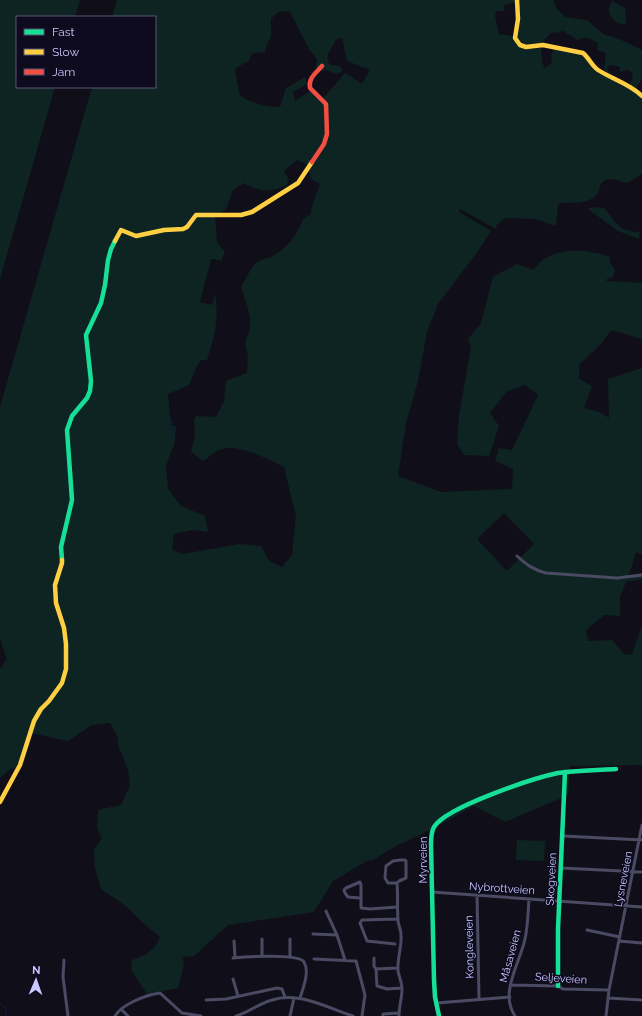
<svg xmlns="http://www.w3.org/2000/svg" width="642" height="1016" viewBox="0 0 642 1016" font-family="Raleway,sans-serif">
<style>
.green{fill:#0e2423;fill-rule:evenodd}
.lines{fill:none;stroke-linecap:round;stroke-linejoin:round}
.stream{stroke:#0b1f3d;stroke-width:1}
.street{stroke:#4a4a62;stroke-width:3}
.fast{stroke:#16e098;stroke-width:4.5}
.slow{stroke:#ffcf43;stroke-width:4.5}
.jam{stroke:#f24e42;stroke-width:4.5}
.labels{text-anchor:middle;stroke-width:3;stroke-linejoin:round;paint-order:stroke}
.street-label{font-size:11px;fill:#cbc7ff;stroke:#0d0b1d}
</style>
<rect width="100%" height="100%" fill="#100f19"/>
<path class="green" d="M0,0H80L75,17H17V87H55L0,279Z
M117,0H553L557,9L565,17L587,20L603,34L619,39L642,50V79L636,88L630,85L633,75L632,72L627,70L620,72V67L611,65L607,66L608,71L613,75L607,73L604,68L606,54L604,52L597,50L598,43L586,37L577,40L562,30L561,32L551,33L540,44H524L516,39L518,2L503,5L505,8L504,11H496L495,16L498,32L499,34L513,36L521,48L528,49L541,48L542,63L545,68L552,63L551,55L554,49L584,54L591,64L592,68L636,91L642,98V174L627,183C620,182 613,177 606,180C600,182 600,188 598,193C590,205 571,202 560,203L558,205L556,224L555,226L536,219L510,218L503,219L496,226V229L460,209L459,212L491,231L478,251L438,304L427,332L418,381L406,423L398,476L441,492L512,489L513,469L495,461L499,448L512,450L538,395L525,385L506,392L490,413L499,426L489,456L464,455L457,444L459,415L471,348L468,339L481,323L493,277L517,264L533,270C537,267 540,261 544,259C563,247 590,250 610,257V263L614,268L615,271L613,277L607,279L606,281L642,283V339L611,330L601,344L579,365V379L592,386L584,408L599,412L609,418L608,379L642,368V554L636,552L629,575L642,573V579L626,582L620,597V616L604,615L586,630L588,641L612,640L625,655L632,654L642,626V765L570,766L568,795L505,822L474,806L432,829L394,847L373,860H369L358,866L333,881L314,912L228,925L194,956L182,957L184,965L178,988L147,994L131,970L132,960C145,955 155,951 160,937L142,922L126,906L101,889L95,868L94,850L102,838L97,828L98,810L121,805L130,785L128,769L118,745V737L110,723L92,725L68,741L36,734L27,735L19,766L10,769L0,778V669L7,659L0,639V407L92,87H155V17H112ZM282,11L290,12L309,49L317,59L316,68L318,71L327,70L336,74L343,71L340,66L330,65C323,54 333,49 336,39L342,38L347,61L370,70L362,84L345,73L322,100L310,91L295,101L293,92L307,84L305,77L286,88L280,107C265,107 253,103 240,96L235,70L237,67L249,61L252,53L265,52L267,44L271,37V19L277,13ZM297,160L308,165L311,179L320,184L312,206L311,214L303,219C298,235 286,249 271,257C266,259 260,259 256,263C250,269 246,279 241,287L248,308L250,319L249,332L245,343L248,356L247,373L226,381L224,401L216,417L196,416L194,420L195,435L191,452L203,461C208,458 213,453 219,450C237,442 268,459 284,467L296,516L292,555L282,567L269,561L261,546L240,544L183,554L172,549L174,534L193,530L208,532L205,516L181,506L168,489L166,465L174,445L176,426H171L168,394L189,385C193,376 195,368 201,360H207C215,335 219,320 215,293L212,305L200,302L211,259L220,260V263L225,252L217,242L215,217L226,209L233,190L244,183C261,193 269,192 287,185L288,178L284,171ZM504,513L534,544L507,571L477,539Z
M612,1L625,8L626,24C618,26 611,19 609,12C608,9 610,5 611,2Z
M593,207L604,208C617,223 618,232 640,232L639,239L618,231L588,209Z
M517,840L545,841L544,861L516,860Z"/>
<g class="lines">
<path class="stream" d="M170,417L172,425V437
M0,1004L6,1008V1016"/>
<path class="street" d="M517,556C526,564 533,570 546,573L617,578L642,575
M563,836L642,840
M400,860H405L406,861V878L399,881L397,883H388L385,878L386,866L393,861Z
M561,868L642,872
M397,883C398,895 397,907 398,920C398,925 401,929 401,935C402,947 397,958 398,971C399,977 402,982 402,989C402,998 399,1006 399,1016
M432,892L642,907
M477,895L479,999
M360,898L348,897L345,893L344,890L346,888L360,882L361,885V908L370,909L397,907
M326,911L337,935L345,960
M587,930L620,937
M313,934L337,935
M262,939V956
M290,939V957
M234,941L235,957
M619,941L642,943
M395,944L367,941L360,923L362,920L398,919
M233,958C243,957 299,953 304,962C310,972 303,988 300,998
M374,958V966L376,969
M314,959L356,961L365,995L362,1016
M64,960L63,977L68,1016
M398,968L376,969L377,986L387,989L402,988
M233,979L238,996
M511,985L558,986L563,989L609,990
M608,998L642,1000
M206,1000L226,999L277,988L282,989L285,997
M437,1003L510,997
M121,1009L128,1016
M115,1016C122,1004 146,995 160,993L182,1013L201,1016
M236,1016C249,1012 260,1003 272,1000C299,991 328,1008 353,1016
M290,1016L294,998
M383,1016V1014L399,1013
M515,1016C499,993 520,963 525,939C528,926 528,912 529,899
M606,1016L609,990L642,825"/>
<path class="fast" d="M62,560L61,547L72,500L67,430L72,416L87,398L90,391L91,381L86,335L101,303L105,285L108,260L111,249L115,241
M558,986V929L565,772
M439,1016L435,997L434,980L431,845C431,839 431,832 434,827C446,807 534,778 558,773C578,770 597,770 616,769"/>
<path class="slow" d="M517,0L518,19L515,38L520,45L526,47L543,45L583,53C589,58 592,66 598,70C612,79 630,84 642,96
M115,241L121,230L136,236L164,230L183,229L187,227L196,215H241L252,212L298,183L312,162
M0,802L20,765L34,721L41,709L49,701L62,683L66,669V644L64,628L56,603L55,585L62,563V560"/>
<path class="jam" d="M312,162L324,144L327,134L326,104L310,88C308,78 316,73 322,66"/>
</g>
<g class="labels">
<g class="street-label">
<text transform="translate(423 860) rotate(-90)" y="4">Myrveien</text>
<text transform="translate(551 879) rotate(-87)" y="4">Skogveien</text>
<text transform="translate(623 879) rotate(-79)" y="4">Lysneveien</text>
<text transform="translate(502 888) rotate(4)" y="4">Nybrottveien</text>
<text transform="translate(469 947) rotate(-91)" y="4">Kongleveien</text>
<text transform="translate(510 956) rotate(-75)" y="4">Måsaveien</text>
<text transform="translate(561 978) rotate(4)" y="4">Seljeveien</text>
</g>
</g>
<rect x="16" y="16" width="140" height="72" fill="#0d0b1d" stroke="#595677"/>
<rect x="24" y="29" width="20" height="6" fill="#16e098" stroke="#595677"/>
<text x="52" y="36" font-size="12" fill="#cbc7ff">Fast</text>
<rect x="24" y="49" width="20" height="6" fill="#ffcf43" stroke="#595677"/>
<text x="52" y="56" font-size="12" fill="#cbc7ff">Slow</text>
<rect x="24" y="69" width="20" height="6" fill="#f24e42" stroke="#595677"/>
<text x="52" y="76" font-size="12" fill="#cbc7ff">Jam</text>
<g transform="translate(36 980) rotate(2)" stroke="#0d0b1d" stroke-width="3" paint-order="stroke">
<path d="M0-3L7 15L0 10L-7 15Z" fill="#cbc7ff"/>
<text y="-6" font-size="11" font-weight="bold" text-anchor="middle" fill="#cbc7ff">N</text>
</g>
</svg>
